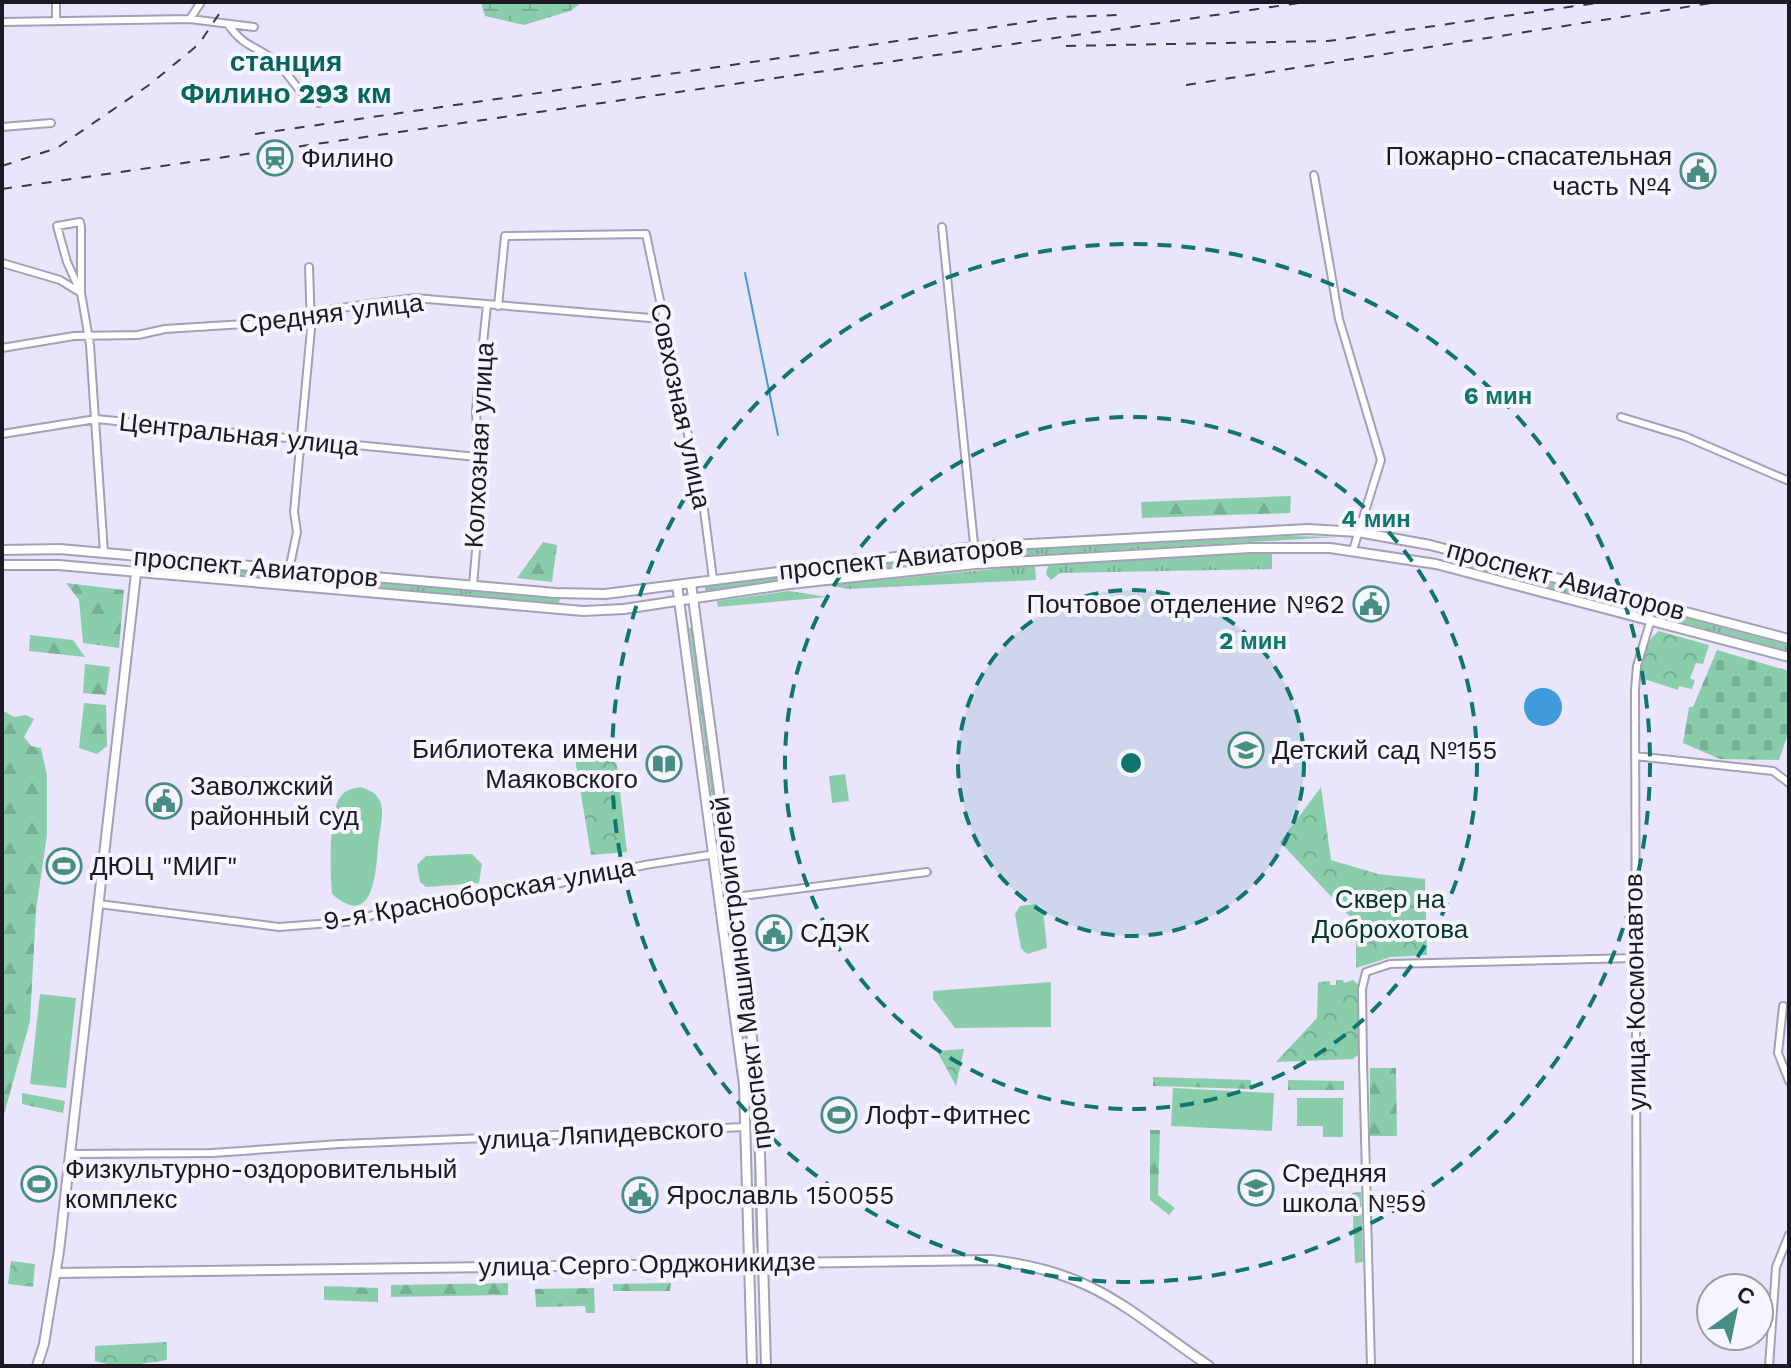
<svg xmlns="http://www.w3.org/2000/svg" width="1791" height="1368" viewBox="0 0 1791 1368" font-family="'Work Sans',sans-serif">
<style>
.grass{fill:url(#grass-tufts)}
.forest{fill:url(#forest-firs)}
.wetland{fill:url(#wetland-marsh)}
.cemetery{fill:url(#cemetery-stones)}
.park{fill:url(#park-crowns)}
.pitch{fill:#8acdab}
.water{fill:#409bda}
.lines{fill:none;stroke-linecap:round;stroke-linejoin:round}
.stream{stroke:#409bda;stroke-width:2}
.street-casing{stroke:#a59fb7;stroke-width:10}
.secondary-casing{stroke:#a59fb7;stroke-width:12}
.street{stroke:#fff;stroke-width:6}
.secondary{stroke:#fff;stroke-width:8}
.rail{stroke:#3c3945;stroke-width:2;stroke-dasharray:10 10;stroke-linecap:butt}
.ring{fill:none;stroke:#0f766e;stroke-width:4;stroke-dasharray:14 10}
.labels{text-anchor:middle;stroke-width:8;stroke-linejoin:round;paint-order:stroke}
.poi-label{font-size:26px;fill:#1c1922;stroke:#f6f4fe;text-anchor:start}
.street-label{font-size:26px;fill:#1c1922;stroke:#f6f4fe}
.park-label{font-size:26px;fill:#053824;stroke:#f6f4fe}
.neighbourhood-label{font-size:28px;font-weight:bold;fill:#03655d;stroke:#f6f4fe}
.centre{fill:#0f766e;stroke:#f6f4fe;stroke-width:4}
.ring-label{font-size:24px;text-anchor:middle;font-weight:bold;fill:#0f766e;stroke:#f6f4fe;stroke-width:8;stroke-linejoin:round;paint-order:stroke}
</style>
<defs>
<pattern id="grass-tufts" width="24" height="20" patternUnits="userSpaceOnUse" patternTransform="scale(2)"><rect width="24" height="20" fill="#8acdab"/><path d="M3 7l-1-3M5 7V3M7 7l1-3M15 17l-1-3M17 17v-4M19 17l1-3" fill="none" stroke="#76af93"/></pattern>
<pattern id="forest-firs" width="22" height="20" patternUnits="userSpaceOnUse" patternTransform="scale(2)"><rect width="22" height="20" fill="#8acdab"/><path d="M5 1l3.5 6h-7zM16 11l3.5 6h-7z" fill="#76af93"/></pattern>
<pattern id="wetland-marsh" width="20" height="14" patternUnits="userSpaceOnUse" patternTransform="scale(2)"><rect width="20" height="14" fill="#8acdab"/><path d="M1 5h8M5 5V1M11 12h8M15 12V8" fill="none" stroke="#76af93"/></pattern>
<pattern id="cemetery-stones" width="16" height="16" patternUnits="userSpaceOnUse" patternTransform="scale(2)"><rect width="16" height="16" fill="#8acdab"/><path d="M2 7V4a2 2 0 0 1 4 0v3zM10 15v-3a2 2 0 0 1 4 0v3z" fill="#76af93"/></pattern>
<pattern id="park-crowns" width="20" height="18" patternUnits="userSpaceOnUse" patternTransform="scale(2)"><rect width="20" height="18" fill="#8acdab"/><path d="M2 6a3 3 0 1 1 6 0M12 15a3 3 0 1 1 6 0" fill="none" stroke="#76af93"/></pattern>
</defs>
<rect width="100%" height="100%" fill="#eae4fd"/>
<path class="grass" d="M1287,536L1337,537L983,558V552Z
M1272,552V569L1060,573L1051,580L1046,574L1048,566L1053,564Z
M963,554V559L706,591L705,586L819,569Z
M1444,554L1789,645V651L1443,560Z
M142,561L560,599L559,604L141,566Z
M1035,565L1036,580L847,589L829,585Z
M789,591L827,597L718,607L717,601Z
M689,628H692L750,1057L759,1247H756L753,1123L747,1057Z"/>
<path class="forest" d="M1291,496L1290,513L1142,518L1141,502Z
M543,542L557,545L552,582L517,578Z
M66,583L124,590L119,648L83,643L79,600Z
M30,635L73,640L85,657L29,651Z
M85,664L110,667L106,695L83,693Z
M84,703L106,705L107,746L97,754L79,748Z
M2,710L14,717L26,715L34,719L24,737L31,746L41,748L47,775V835L36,910L30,1021L3,1118Z
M1370,1068H1396L1397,1136H1370Z
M1153,1077L1251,1080V1089L1153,1086Z
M1288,1080L1344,1081V1090H1288Z
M22,1093L65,1101L63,1113L22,1104Z
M1150,1130H1160L1158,1195L1175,1208L1169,1215L1150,1200Z
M1361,1192L1363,1262L1355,1263L1352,1193Z
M508,1283V1295L391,1297V1285Z
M671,1283L670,1291H613V1284Z
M324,1286L378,1288V1302L324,1300Z
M594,1288L595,1313H586L585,1306L536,1307L535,1289Z"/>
<path class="wetland" d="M481,2H583L570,11L524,25L485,16Z"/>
<path class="cemetery" d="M1717,650L1789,671V731L1779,760L1720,759L1683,743L1689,707H1693Z"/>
<path class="park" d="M1659,631L1709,645L1703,664L1696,663L1690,678L1695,681L1692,689L1679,686L1678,690L1638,677C1639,662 1646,640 1659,631Z
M603,749L617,765L627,852L591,855L574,752Z
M1321,787L1331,860L1378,874L1425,879L1427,955L1391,957L1356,968V923L1280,842Z
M1336,980H1343L1344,983L1353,980L1360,986L1358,1055L1353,1059L1276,1062L1317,1018L1318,982L1330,981V985H1336Z
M964,1049L956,1086L937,1051Z
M11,1261L35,1264L33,1287L8,1284Z
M167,1342V1360C144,1364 116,1368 95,1361V1346Z"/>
<path class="pitch" d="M845,774L849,801L832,803L829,776Z
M360,787C369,790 376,792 380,801C385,812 379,833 378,846C376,873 373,930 332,894C330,874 329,816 339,799C344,790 351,789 360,787Z
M472,854L482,864L479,883L426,887L420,882L417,865L426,856Z
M1036,904L1043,910L1047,948L1027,954L1021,948L1015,914L1020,906Z
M1051,982V1027L955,1028L933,999V991Z
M40,994L76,998L66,1088L30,1084Z
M1173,1088L1274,1093L1272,1131L1171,1126Z
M1297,1098H1343V1137H1323V1126H1297Z"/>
<path class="water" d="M1524 707a19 19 0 1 1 38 0a19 19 0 1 1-38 0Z"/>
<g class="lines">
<path class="stream" d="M745,273L778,435"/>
<defs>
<path id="street" d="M190,19L201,2
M56,21V2
M2,22L190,19L254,27
M228,24C245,50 261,46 278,64C293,78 299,97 319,103
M2,127L51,123
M1314,175L1339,319L1381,460L1353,550
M942,227L976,564
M2,263L60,280L81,293
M81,293L67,262L57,226L80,222L81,227V293L90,345L104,553
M498,306L505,236L646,234L704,510L713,579
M2,348L74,336L138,335L165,329L277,322L333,309L415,298L662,319
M1621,417L1684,436L1789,481
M2,434L96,419L477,457
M289,570L297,532L294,512L311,329L309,267
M473,585L480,505L476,410L487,305
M1635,756L1773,771L1789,783
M735,897L927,872
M99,904L279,927L357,921L383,911L527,890L645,865L715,854
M1783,1006L1778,1053L1789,1081
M71,1154L212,1153L340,1144L746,1127
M1371,1366L1363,1061L1362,989L1366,972L1390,964L1635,958
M1637,1366L1635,690L1637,666L1651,619
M1769,1366L1776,1267L1789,1235"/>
<path id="secondary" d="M2,550L60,549L555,593L605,594L974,547L1308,529L1358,532L1430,545L1789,639
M2,565H58L583,611L624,609L789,584L976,564L1250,548H1330L1436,564L1789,657
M691,583L758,1083L766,1366
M677,585L744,1085L752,1366
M56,1273L991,1260C1094,1271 1128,1311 1209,1366
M37,1366L44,1344L59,1251L138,556"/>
</defs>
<use href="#street" class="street-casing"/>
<use href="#secondary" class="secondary-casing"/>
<use href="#street" class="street"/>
<use href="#secondary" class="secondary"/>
<path class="rail" d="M1162,2H1220
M1066,46L1328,41L1604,2
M1186,85L1718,2
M255,134L1063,17L1119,15
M2,166L57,148L149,85L199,44L223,8
M2,189L1306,2"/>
</g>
<circle cx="1131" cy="763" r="173" fill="#0f766e" fill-opacity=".12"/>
<g class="ring">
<circle cx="1131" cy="763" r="173"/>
<circle cx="1131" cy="763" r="346"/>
<circle cx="1131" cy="763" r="519"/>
</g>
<defs>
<symbol id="station-ring" viewBox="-11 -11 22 22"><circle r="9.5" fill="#f6f4fe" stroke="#478d84" stroke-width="1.5"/><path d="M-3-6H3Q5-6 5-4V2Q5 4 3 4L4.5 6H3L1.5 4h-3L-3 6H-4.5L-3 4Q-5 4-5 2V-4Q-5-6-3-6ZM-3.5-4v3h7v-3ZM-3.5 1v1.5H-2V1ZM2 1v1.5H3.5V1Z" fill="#478d84"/></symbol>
<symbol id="civic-ring" viewBox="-11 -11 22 22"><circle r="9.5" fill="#f6f4fe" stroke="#478d84" stroke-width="1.5"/><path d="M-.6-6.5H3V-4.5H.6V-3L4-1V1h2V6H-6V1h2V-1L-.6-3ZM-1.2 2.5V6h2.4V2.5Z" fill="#478d84"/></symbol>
<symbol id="school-ring" viewBox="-11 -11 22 22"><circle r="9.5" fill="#f6f4fe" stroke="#478d84" stroke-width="1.5"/><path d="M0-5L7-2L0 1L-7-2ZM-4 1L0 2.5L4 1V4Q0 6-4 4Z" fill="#478d84"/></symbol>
<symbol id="library-ring" viewBox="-11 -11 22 22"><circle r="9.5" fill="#f6f4fe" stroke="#478d84" stroke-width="1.5"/><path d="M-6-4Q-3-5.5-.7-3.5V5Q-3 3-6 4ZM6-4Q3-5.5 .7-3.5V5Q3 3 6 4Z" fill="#478d84"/></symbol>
<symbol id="stadium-ring" viewBox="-11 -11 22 22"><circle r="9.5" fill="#f6f4fe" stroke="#478d84" stroke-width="1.5"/><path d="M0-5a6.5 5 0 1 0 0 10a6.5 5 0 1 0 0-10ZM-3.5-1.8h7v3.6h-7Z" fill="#478d84"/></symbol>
</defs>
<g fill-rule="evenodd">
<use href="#station-ring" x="255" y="138" width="40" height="40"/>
<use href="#civic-ring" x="1678" y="151" width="40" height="40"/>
<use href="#civic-ring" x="1351" y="584" width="40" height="40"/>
<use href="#school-ring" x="1226" y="730" width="40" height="40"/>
<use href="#library-ring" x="644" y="744" width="40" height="40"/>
<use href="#civic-ring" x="144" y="781" width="40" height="40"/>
<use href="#stadium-ring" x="44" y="846" width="40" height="40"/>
<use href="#civic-ring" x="754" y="913" width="40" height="40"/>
<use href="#stadium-ring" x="819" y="1095" width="40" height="40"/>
<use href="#stadium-ring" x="19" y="1164" width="40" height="40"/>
<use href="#school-ring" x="1236" y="1168" width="40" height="40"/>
<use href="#civic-ring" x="620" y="1175" width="40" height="40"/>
</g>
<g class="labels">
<g class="poi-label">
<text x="1672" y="165" text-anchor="end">Пожарно-спасательная<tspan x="1672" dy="30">часть №4</tspan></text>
<text x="301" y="167">Филино</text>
<text x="1345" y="613" text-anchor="end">Почтовое отделение №62</text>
<text x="638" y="758" text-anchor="end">Библиотека имени<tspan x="638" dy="30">Маяковского</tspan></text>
<text x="1272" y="759">Детский сад №155</text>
<text x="190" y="795">Заволжский<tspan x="190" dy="30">районный суд</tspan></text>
<text x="90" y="875">ДЮЦ "МИГ"</text>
<text x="800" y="942">СДЭК</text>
<text x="865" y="1124">Лофт-Фитнес</text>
<text x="65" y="1178">Физкультурно-оздоровительный<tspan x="65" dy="30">комплекс</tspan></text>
<text x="1282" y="1182">Средняя<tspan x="1282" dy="30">школа №59</tspan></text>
<text x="666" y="1204">Ярославль 150055</text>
</g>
<g class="street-label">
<text transform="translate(331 313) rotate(-7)" y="9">Средняя улица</text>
<text transform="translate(681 406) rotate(78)" y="9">Совхозная улица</text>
<text transform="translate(239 434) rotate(6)" y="9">Центральная улица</text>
<text transform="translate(479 445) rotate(-87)" y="9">Колхозная улица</text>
<text transform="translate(901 558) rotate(-6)" y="9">проспект Авиаторов</text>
<text transform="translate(256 567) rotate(5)" y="9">проспект Авиаторов</text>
<text transform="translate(1566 580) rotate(15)" y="9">проспект Авиаторов</text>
<text transform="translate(479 894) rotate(-10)" y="9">9-я Красноборская улица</text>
<text transform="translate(741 973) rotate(-97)" y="9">проспект Машиностроителей</text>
<text transform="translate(1635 992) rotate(-91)" y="9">улица Космонавтов</text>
<text transform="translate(601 1134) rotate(-3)" y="9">улица Ляпидевского</text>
<text transform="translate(647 1264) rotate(-1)" y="9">улица Серго Орджоникидзе</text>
</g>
<g class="park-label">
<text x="1390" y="908">Сквер на<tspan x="1390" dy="30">Доброхотова</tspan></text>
</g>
<g class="neighbourhood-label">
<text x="286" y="71">станция<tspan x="286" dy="32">Филино 293 км</tspan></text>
</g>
</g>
<circle cx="1131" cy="763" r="12" class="centre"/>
<g class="ring-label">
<text x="1498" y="404">6 мин</text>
<text x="1376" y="527">4 мин</text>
<text x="1253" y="649">2 мин</text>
</g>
<rect width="1791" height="1368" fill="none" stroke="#1c1922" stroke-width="8"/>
<g transform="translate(1735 1312) rotate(33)"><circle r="38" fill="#f6f4fe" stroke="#9f9ca6" stroke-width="2"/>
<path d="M0-6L14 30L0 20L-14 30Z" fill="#478d84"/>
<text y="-12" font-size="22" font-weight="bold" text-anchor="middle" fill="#1c1922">С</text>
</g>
</svg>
